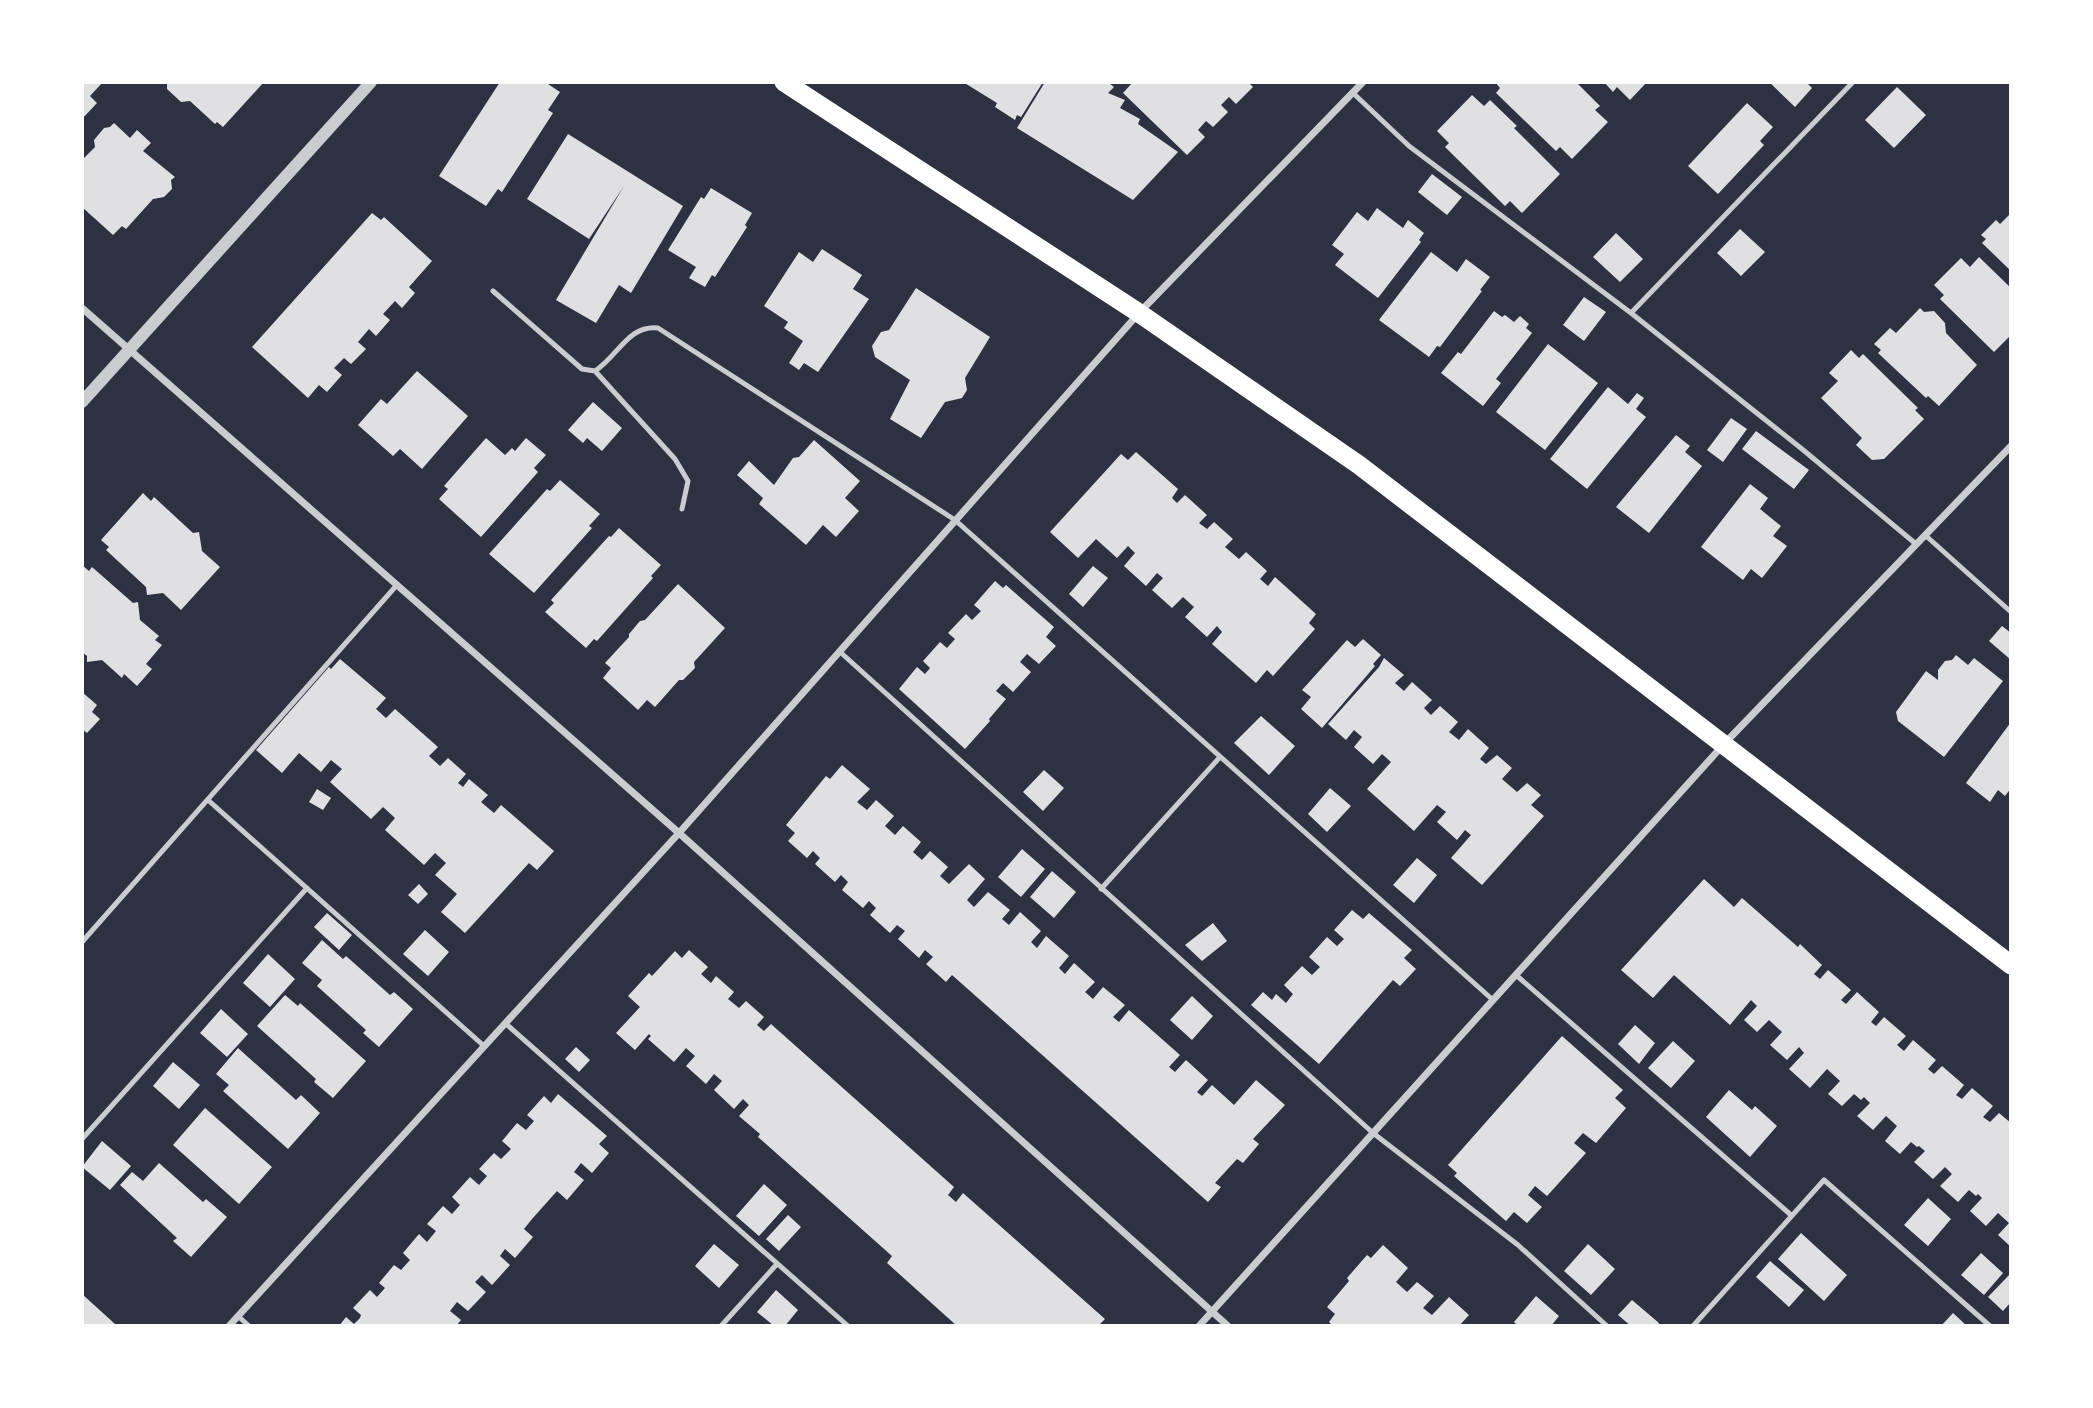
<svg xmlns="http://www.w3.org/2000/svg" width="2093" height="1408" viewBox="0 0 2093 1408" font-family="'Fira Sans Condensed',sans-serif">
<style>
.building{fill:#e0e0e3}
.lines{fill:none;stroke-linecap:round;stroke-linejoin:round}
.service{stroke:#caccd0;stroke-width:5}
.minor{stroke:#caccd0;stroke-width:7}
.tertiary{stroke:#caccd0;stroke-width:12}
.trunk{stroke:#fff;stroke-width:19}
</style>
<rect width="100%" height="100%" fill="#2d3142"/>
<path class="building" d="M82,82H103L90,96L97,103L82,119Z
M167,82H264L223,127L217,122L215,124L190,101L181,102L167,89Z
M500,82H545L560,92L548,110L553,113L502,192L498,189L486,206L439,176Z
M963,82H1043L1021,117L1017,115L1015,120L995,107L997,103Z
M1045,82H1108L1114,87L1108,93L1125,100L1120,108L1140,119L1138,124L1178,152L1133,200L1017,128Z
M1133,82H1248L1253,87L1236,104L1229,97L1221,105L1228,112L1213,127L1206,121L1198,130L1205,137L1187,155L1123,93Z
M1495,82H1576L1600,106L1595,110L1608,122L1572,159L1560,147L1556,151L1496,93L1500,88Z
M1604,82H1647L1630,100L1617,87L1613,92Z
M1769,82H1806L1812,88L1795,107Z
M1897,87L1926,115L1894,148L1865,120Z
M1472,95L1484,106L1490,100L1517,126L1514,128L1560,174L1522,213L1510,201L1505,206L1445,147L1449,143L1437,131Z
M1747,103L1773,127L1760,141L1764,145L1718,194L1688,166Z
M114,123L130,138L137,130L151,143L143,151L175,177L171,180L172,189L164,197L153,199L126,229L122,226L113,235L82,207V160L95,147L94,140L104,128L110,127Z
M568,134L683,206L631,293L619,285L596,323L556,300L624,186L589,239L527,199Z
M1432,174L1462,197L1447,215L1418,192Z
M711,188L752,213L745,225L747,227L715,277L712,275L705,287L689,278L696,267L668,250L701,197L704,199Z
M1377,208L1403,228L1408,220L1424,233L1419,240L1421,242L1378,298L1335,265L1344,254L1332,245L1357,212L1368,221Z
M372,213L381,220L384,217L432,261L409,287L415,293L402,308L395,301L383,314L390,320L376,336L369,329L358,342L366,349L351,364L344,358L334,368L342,375L327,392L319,385L308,398L252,347Z
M2011,213V271L1982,243L1986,239L1981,235L1996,220L2000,224Z
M1740,229L1765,252L1741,276L1717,253Z
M1616,233L1643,259L1620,282L1593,257Z
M822,249L862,275L853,289L869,299L818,372L804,363L799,370L789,363L803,341L784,328L788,322L764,306L799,252L813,262Z
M1431,252L1457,272L1466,259L1490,277L1480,290L1482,291L1440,347L1437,346L1429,357L1379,320Z
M1979,257L2011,288V335L1994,352L1940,299L1944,295L1934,285L1961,258L1970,267Z
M916,288L990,337L965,378L967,390L962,398L945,402L921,438L890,419L910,380L875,357L872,346L881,332L889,330Z
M1584,297L1606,312L1584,341L1563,325Z
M1920,308L1924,312L1934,311L1945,323L1946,333L1977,365L1939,406L1928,396L1926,398L1878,353L1881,350L1874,344L1890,328L1896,333Z
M1494,311L1502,317L1505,315L1514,322L1520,316L1529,324L1526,328L1532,333L1496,379L1501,383L1483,406L1441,373L1458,352L1461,354Z
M1548,344L1598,383L1545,450L1496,412Z
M1851,350L1859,358L1863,354L1918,408L1915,410L1924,419L1884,459L1872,460L1856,445L1862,438L1821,398L1838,381L1829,373Z
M417,371L468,416L422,469L400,449L393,456L358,425L381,399L387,404Z
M1608,387L1628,404L1637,393L1644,398L1636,409L1646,417L1587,489L1550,459Z
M593,402L622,428L602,451L587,438L583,443L568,430Z
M1731,418L1747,429L1723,462L1707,450Z
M1756,431L1809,470L1794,489L1742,449Z
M1676,435L1690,446L1685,452L1702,466L1649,533L1616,507Z
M486,438L505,455L512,448L515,451L526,438L546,455L534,468L538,472L481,537L439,499L448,489L444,486Z
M814,440L860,481L845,498L859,511L836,537L823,525L806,545L759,504L763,498L737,475L749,461L774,485L793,458L799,457Z
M1136,452L1178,489L1172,498L1177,503L1185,495L1207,515L1199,523L1207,529L1214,522L1233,539L1225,547L1239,559L1246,552L1267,571L1260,579L1268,586L1275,577L1316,614L1309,623L1315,629L1273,676L1267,670L1256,683L1212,644L1222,632L1217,626L1207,637L1185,617L1194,607L1183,597L1172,608L1152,590L1163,578L1157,573L1146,586L1124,566L1135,553L1128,546L1117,558L1096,539L1078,558L1050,532L1121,454L1128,460Z
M560,480L600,514L589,526L592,528L534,593L489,554L547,489L550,491Z
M1750,484L1768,498L1760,509L1781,526L1773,536L1787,546L1762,578L1751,569L1743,580L1701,547Z
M143,493L151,501L154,497L193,533L199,532L202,551L220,567L181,610L163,593L147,595L146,587L106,550L109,547L101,540Z
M619,528L661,565L651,576L653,578L597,641L594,639L586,648L545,612L554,603L551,600L609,536L611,537Z
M82,565L89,571L92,567L133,603L138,602L140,620L159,636L155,640L162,645L146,664L152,669L137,686L124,674L122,678L102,660L87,662V656L82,652Z
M1093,566L1108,578L1083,607L1069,594Z
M995,581L1003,588L1006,585L1054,627L1046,637L1056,646L1039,664L1027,654L1020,662L1031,672L1013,692L1003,683L996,691L1006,699L989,719L990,721L965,749L899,689L917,667L925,674L930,668L923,661L940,642L947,648L955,639L948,633L966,614L972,620L981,611L974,605Z
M678,584L725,628L694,662L695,668L683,680H679L655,707L647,700L638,710L603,678L611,668L605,663L629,637V634L640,621L645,620Z
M2002,626L2011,633V660L1989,641Z
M1363,639L1381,655L1373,664L1375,666L1322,728L1301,709L1311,697L1302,690L1347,640L1355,647Z
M1956,655L1968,665L1974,658L2003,681L1944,757L1898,721L1896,712L1926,671L1938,680V670L1945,661L1952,660Z
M1384,658L1404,675L1395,683L1404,691L1412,682L1432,700L1424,708L1431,715L1440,706L1458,722L1449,732L1459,740L1468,729L1489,748L1480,759L1486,764L1497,755L1512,768L1502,779L1517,792L1527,783L1541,795L1531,805L1544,816L1482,885L1451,858L1471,835L1465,830L1457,840L1437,822L1446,812L1437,805L1414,831L1367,789L1391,762L1382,754L1373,764L1354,747L1362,737L1354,730L1346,740L1328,724L1379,667Z
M340,659L386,698L376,709L386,718L395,709L438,747L429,756L440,766L448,758L466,774L458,783L463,787L469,779L488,795L481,802L494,813L501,805L554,851L537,870L529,863L465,933L441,912L457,894L435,875L446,863L435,853L424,865L385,830L395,818L383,807L371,819L330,782L342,769L331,760L321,772L299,753L282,773L256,750L329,667L331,669Z
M82,692L97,705L92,712L100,719L87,733L82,729Z
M1261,716L1295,746L1269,775L1234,743Z
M2011,722V788L2005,796L1998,790L1990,802L1966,783Z
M842,765L870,789L857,802L867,810L876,800L894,816L885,826L895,835L903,826L921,842L913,852L922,860L930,851L948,867L940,876L949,884L969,864L985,879L967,900L974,907L988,892L1010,910L1002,919L1009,925L1020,912L1041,931L1031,942L1037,948L1046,936L1069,956L1059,968L1065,974L1074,963L1095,982L1085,992L1093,999L1103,987L1125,1005L1113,1017L1119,1022L1129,1010L1180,1055L1169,1067L1175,1072L1186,1060L1208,1080L1197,1092L1202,1096L1212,1085L1234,1105L1256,1080L1285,1105L1253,1139L1259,1144L1243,1163L1237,1159L1215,1183L1221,1187L1208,1202L952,975L946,982L926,964L933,957L925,950L919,958L898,939L905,931L897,925L890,933L870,915L876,908L869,901L863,908L842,890L848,882L841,875L835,882L815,864L820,858L813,851L807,858L788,841L795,833L786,825L826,776L830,779Z
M1044,770L1064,788L1043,811L1023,792Z
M1330,788L1351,806L1327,832L1308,814Z
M317,789L331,798L323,810L309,802Z
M1022,849L1045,869L1021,897L998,877Z
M1417,858L1437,875L1414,903L1393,885Z
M1052,871L1076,892L1054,918L1030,897Z
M1704,879L1734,907L1742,898L1798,947L1800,944L1822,965L1814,974L1820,979L1828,970L1851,990L1841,1000L1846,1004L1857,992L1879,1012L1871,1022L1876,1026L1884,1017L1906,1036L1897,1045L1904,1051L1913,1040L1936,1060L1928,1069L1934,1074L1942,1066L1964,1085L1956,1095L1962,1099L1972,1088L1993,1106L1983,1117L1990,1122L1999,1113L2011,1123V1247L1998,1235L2009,1223L1998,1213L1986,1226L1970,1211L1982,1198L1978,1194L1976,1196L1969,1190L1958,1202L1940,1186L1952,1174L1945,1167L1933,1179L1914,1162L1925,1151L1919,1146L1917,1147L1911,1142L1900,1154L1885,1141L1897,1126L1886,1116L1873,1130L1857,1116L1870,1103L1864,1097L1861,1100L1854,1094L1842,1106L1828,1094L1840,1081L1827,1069L1810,1088L1789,1069L1804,1053L1799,1047L1787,1060L1770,1045L1782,1032L1769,1020L1757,1032L1744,1020L1757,1006L1751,1000L1730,1025L1674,975L1653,998L1621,970Z
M419,884L428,894L418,904L408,895Z
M1352,910L1363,919L1369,913L1412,950L1404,958L1416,969L1400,986L1393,980L1319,1064L1251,1005L1263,992L1272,1000L1276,994L1286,1003L1293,994L1284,985L1302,966L1312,975L1320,967L1309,957L1327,937L1337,946L1344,939L1334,930Z
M327,913L352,935L339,950L314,927Z
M1213,923L1227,941L1202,961L1185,945Z
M425,930L449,952L428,976L403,954Z
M322,940L343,959L346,956L390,995L394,992L413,1009L379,1047L363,1033L366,1030L317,986L322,980L302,963Z
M689,950L708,967L701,974L711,983L716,976L734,992L728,999L739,1008L746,1001L764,1017L757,1025L764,1031L771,1024L954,1187L948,1195L956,1202L963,1193L1105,1319L1098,1326H957L887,1263L892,1256L758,1137L760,1134L739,1116L749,1105L743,1099L734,1109L714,1090L722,1081L714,1074L706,1084L686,1066L695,1056L686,1048L674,1062L648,1039L651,1036L649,1034L635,1050L616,1033L640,1007L628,996L649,973L652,976L675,951L682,958Z
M268,954L295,979L270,1007L243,983Z
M285,995L298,1006L300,1003L366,1061L333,1098L314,1082L316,1079L257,1026Z
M1192,996L1213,1016L1192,1040L1170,1020Z
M221,1009L248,1034L227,1057L200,1033Z
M1635,1025L1655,1043L1639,1064L1618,1044Z
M1562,1036L1623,1090L1615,1098L1626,1108L1596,1143L1583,1133L1574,1143L1586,1153L1547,1196L1535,1186L1528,1195L1542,1207L1527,1223L1514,1212L1506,1221L1454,1176L1457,1173L1448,1165Z
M1673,1041L1695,1061L1671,1088L1648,1068Z
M576,1047L590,1060L579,1072L565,1059Z
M238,1048L296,1100L301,1095L320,1113L288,1149L223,1091L229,1085L216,1074Z
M173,1062L200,1085L179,1109L153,1086Z
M1729,1090L1752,1110L1755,1106L1777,1126L1750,1157L1706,1117Z
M558,1094L607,1136L599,1144L609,1153L592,1173L581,1163L574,1172L584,1180L567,1200L557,1191L532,1219L524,1229L533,1237L515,1258L505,1249L500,1256L510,1265L492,1285L482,1275L475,1282L486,1292L468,1311L457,1302L450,1311L461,1320L456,1326H339L346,1317L354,1324L360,1318L361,1315L353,1308L370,1290L377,1297L385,1288L379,1283L394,1265L401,1270L410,1260L403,1253L419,1234L427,1242L436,1231L427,1224L443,1206L452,1214L460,1205L452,1197L470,1177L479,1185L487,1176L479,1169L494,1153L501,1159L511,1149L502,1141L517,1123L526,1130L534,1121L527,1115L544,1096L551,1103Z
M205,1108L272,1167L239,1204L173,1145Z
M102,1141L131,1166L110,1190L82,1167Z
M159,1163L203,1202L206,1199L227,1217L191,1257L173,1241L177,1238L120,1185L132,1172L143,1181Z
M764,1184L787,1205L759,1236L736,1216Z
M1928,1198L1951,1219L1928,1246L1904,1225Z
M788,1215L801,1227L779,1251L766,1239Z
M1801,1233L1847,1275L1824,1301L1778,1259Z
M714,1244L739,1265L719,1288L695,1266Z
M1588,1244L1615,1269L1591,1295L1564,1271Z
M1383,1245L1408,1268L1396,1282L1407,1292L1417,1282L1434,1296L1423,1308L1432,1315L1449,1297L1469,1315L1459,1326H1333L1329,1322L1335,1314L1327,1307L1349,1281L1347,1278L1367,1255L1371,1258Z
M1981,1253L2003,1273L1984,1295L1961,1275Z
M1770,1261L1804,1290L1789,1307L1756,1277Z
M2011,1273V1302L2003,1311L1988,1297Z
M776,1290L798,1310L785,1326H774L757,1312Z
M82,1294L115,1324L114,1326H82Z
M1536,1296L1559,1316L1551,1326H1518L1514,1322Z
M1632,1300L1659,1323L1657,1326H1631L1618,1315Z
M1953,1313L1967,1326H1941Z"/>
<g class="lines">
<path class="service" d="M1353,93L1409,146L1631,313L1802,449L1916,544
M493,291L582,369L595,371C619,355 628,325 658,328L955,520L1493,1000
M1631,313L1853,82
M595,371L675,459L688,481L682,509
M1925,535L2011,612
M839,651L1373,1133L1518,1245L1607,1326
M208,800L484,1046
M1101,889L1220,757
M82,942L396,586
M1516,975L1791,1215
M505,1023L848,1326
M82,1139L307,888
M238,1316L249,1326
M721,1326L777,1264
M1693,1326L1824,1180L1990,1326"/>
<path class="minor" d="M82,308L679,833L1228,1326
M229,1326L679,833L1139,313L1363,82
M1199,1326L1724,744L2011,446"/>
<path class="tertiary" d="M82,402L371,82"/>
<path class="trunk" d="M784,82L1139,313L1359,465L2011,965"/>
</g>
<rect width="2093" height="1408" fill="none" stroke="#ffffff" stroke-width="168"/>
</svg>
